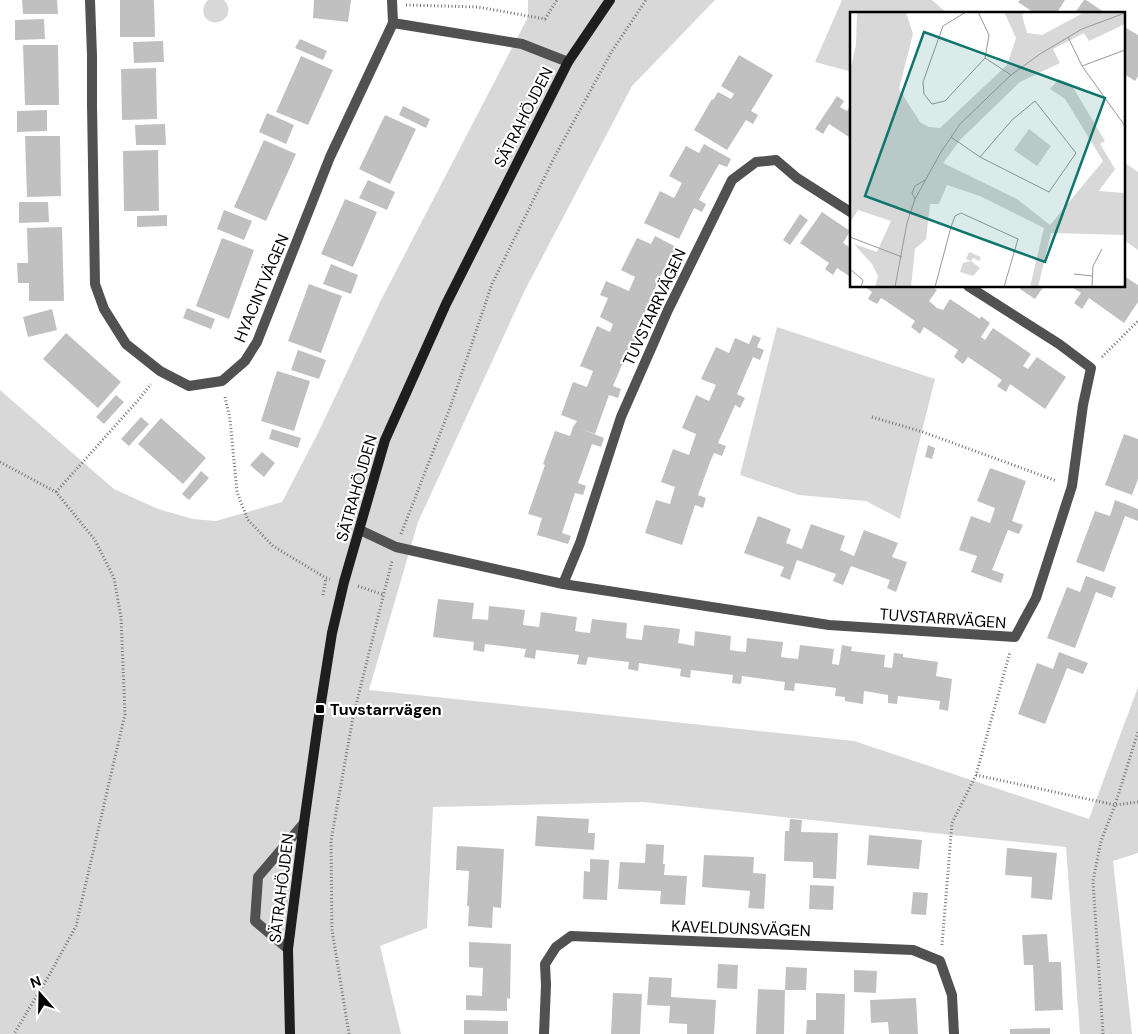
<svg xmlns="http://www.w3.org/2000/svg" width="1138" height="1034" viewBox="0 0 1138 1034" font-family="'DM Sans',sans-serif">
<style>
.green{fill:#d8d8d8}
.building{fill:#c0c0c0}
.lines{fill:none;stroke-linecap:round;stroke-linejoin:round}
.path{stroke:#737373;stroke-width:3;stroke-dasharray:1 2.5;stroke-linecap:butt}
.lane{stroke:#515151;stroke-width:10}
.street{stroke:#515151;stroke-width:10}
.secondary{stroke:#1e1e1e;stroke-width:10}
.poi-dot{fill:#000;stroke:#fff;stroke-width:2}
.labels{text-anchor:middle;stroke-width:4.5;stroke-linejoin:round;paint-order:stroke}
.street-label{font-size:16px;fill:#000;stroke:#fff}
.poi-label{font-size:16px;font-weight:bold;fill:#000;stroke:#fff;text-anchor:start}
.inset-road{fill:none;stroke:#999;stroke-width:1}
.view{fill:#0f766e;fill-opacity:0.15;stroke:#0f766e;stroke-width:2.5}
.inset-edge{fill:none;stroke:#000;stroke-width:2.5}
</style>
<rect width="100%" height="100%" fill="#fff"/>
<path class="green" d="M208,0H224C239,17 212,32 204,15C202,9 204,4 208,0Z
M528,0H715L632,86L524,292L418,522L369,690L854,741L1089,819L1138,687V853L1113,861L1132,1034H1080L1066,847L643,802L433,807L427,928L380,946L401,1034H0V390L114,489L158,509L193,519L216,521L282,502L319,431L380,302L528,17Z
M842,0H932L948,14H852V72L815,62Z
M1124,162L1138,172V250L1124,240Z
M777,327L935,379L900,519L866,501L799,495L740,475Z"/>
<path class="building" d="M22,0H57L58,14H23Z
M120,0H154L155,37H120Z
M314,0H351L348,22L313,18Z
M1020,0H1065L1056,14H1036L1018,2Z
M1084,0H1086L1107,14H1074Z
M44,19L45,39L15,40V20Z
M1126,28L1138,35V76L1135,81L1124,74V31Z
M300,39L327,51L323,60L295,48Z
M163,41L164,62L134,63L133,42Z
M23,45H58L59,105H25Z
M739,55L773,75L751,111L758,115L753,124L746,120L727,150L694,130L712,99L713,100L718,92L731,99L734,94L721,86Z
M301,56L333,70L308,125L276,112Z
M156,68L157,119L122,120L121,69Z
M837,96L844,101L840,107L847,111L852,103V139L829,124L823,134L815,129Z
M403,106L430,119L426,128L399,115Z
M47,110V131L17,132V111Z
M267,113L294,125L286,144L259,132Z
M385,115L416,129L390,184L359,169Z
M165,124L166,145H136L135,125Z
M25,136H60L61,196L27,197Z
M264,140L296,154L266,221L234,207Z
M704,144L731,159L727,167L719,164L702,194L699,200L706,204L702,212L694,208L679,239L644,223L660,191L674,198L682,183L669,176L686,146L699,153Z
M158,150L159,211H124L123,151Z
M368,180L395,192L387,210L359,198Z
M345,199L377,212L353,267L321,254Z
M19,202H48L49,222L19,223Z
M224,210L252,221L244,240L217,229Z
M822,212L850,231L843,243L852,249V278L837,268L833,275L825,269L829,263L800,243Z
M800,214L808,220L790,245L783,240Z
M167,215V226L137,227V216Z
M62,227L64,301H29V283H18L17,263H28L27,228Z
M655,236L682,250L678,258L671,254L656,286L653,293L661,296L657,304L650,301L633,339L641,342L637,351L629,348L613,386L621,389L618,398L609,395L595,434L579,428L604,438L601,447L592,444L578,483L586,486L583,495L575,493L562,533L571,536L568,544L537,535L542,518L528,514L545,465L543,464L555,431L570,436L573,427L577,421L561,415L573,382L587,387L593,371L580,366L597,326L610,332L613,324L600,317L608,298L600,295L606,281L629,291L635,277L621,270L637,238L651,244Z
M222,238L254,250L229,319L196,306Z
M331,264L358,275L351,294L323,284Z
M1124,276L1138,285V302L1124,323L1089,298L1082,309L1074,303L1081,293L1070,286H1124Z
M309,284L342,296L321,353L288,341Z
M864,286H931L937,290L929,301L937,308L943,310L950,299L980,319L981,316L990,323L981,337L985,340L993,328L1031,354L1023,366L1028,369L1037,357L1066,377L1045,409L1010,384L1006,392L997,386L1002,380L968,357L963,364L954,357L958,350L924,327L920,334L911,327L915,321L886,301L881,298L877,304L868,299L872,292Z
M1022,286H1044L1035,299L1020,289Z
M187,308L215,319L211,329L183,318Z
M52,309L57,330L28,337L23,317Z
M66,333L121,382L98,408L43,359Z
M753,335L761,338L757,347L764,350L760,360L753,357L737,394L745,398L740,408L735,405L718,443L726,446L722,456L714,453L710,462L698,495L706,498L703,508L695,505L682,545L645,533L656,500L670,504L672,497L675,487L661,482L673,449L689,455L696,434L682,428L696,395L709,401L716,385L701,379L716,347L729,353L735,338L749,344Z
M298,350L326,360L319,379L291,370Z
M277,371L310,381L294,431L261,421Z
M116,395L124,402L104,424L96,417Z
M141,417L149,424L129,446L121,439Z
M161,418L206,458L183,484L138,444Z
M272,429L301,438L298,448L269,439Z
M1124,434L1138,439V479L1132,495L1105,485Z
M928,445L935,448L932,459L925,457Z
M262,452L275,463L264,477L250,465Z
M990,468L1026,481L1012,521L1023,525L1019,534L1008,530L992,570L1004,574L1001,583L971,572L977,556L959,550L971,516L990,523L995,508L977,501Z
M201,471L209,478L189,500L182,494Z
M1115,500L1138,509V521L1125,516L1104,572L1076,562L1095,511L1110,516Z
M758,516L791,529L786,543L802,549L811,524L845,536L840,550L854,556L864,530L898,543L892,557L907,562L896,592L887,588L890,580L851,566L843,585L833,581L836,574L797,560L790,580L780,576L784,567L744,553Z
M1086,576L1116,587L1112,598L1096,592L1075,648L1047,638L1067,587L1080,592Z
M438,599L474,603L472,619H477L488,620L489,606L525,610L523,625L539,627L541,612L577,617L575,631L581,632L590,633L592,619L627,623L626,638L632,639L642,640L644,625L680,629L678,643L684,644L694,646L695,631L731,636L730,650L736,651L746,652L747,638L783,642L781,657L788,658L798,659L800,645L834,649L832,664L839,665L842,645L852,647L851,651L885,655L884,667L892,668L894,653L903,654V657L938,662L936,676L952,679L948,711L939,709L940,701L898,696L897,704L888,703V695L864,691L863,704L845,701V697L835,696L836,688L829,687L795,683L794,691L784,690L785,682L742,676L741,684L732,683L733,675L691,670L690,678L680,676L681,669L639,663L638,671L628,669L629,662L588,657L586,665L577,664L579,655L536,650L535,659L524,657L526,649L485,644L484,652L473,650L474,642L433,637Z
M1059,652L1088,663L1083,674L1067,668L1045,724L1018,714L1037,663L1053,669Z
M537,816L589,819L588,833H595L594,850L535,846Z
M790,819L802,820L801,832L838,833L836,879L813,878V862L784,861L785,831H789Z
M869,835L922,840L919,869L867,865Z
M646,844L664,845L663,864H665L664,875L687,876L685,905L660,904L661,891L618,889L620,862L645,863Z
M457,846L504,849L501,908L493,907L492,928L468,926L469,906H467L469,871L456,870Z
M1007,848L1057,853L1052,900L1031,898L1032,877L1005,875Z
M704,855L754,857L753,873L766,874L764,909L748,908L750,891L702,887Z
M590,859L609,860L607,900L583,899L584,871L590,872Z
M810,885L834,886L833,910L809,909Z
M913,892L928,893L926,915L911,914Z
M1047,934L1049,962H1061L1063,1010L1035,1011L1033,965H1024L1022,935Z
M469,942L511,944L510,999L507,998V1011L466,1010V995L482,996L483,968L469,967Z
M718,964L738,965L737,989L717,988Z
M786,967L807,968L806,990H785Z
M854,970L877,971L876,993L854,992Z
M649,977L672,978L671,997L716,1000L714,1034H687V1024L669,1023L670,1006L647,1005Z
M758,989L785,990L784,1034H756Z
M613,993L642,994L640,1034H611Z
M816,993L845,994L844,1034H806L807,1020H816Z
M916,998L918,1034H889L888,1022L871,1023L870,1000Z
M464,1020L508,1021V1034H464Z
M1050,1028V1034H1010V1029Z"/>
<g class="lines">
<path class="path" d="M406,5L478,7L545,19L557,0
M1102,357L1138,321
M225,397L230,419L237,492L248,520L273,546L326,578L330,579
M872,417L923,432L1057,481
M0,462L56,492L95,540L114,578L121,617L125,714L76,926L51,972L14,1034
M56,492L140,398L151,384
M401,534L450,408L492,284L555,156L612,51L646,0
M358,586L384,595
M323,595L326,578
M976,775L1115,805L1138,802
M942,945L952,823L976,775L1010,652
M349,1034L332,930L331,841L353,717L392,561
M1103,1034L1093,881L1101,841L1115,805L1138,732"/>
<path class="lane" d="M288,949L255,921L258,877L304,823"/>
<path class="street" d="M90,0L92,56V105L95,284L104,309L126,344L160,371L189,386L222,381L245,361L257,342L330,157L393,23L392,0
M393,23L522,44L568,62
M360,530L396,547L563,584L829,625L1015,637L1036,598L1072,486L1083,405L1091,368L1059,344L968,286
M563,584L580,543L621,417L668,310L732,180L756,162L776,160L797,178L852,213
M544,1034L546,985L545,964L556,947L571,936L913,950L940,961L952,995L954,1034"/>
<path class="secondary" d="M290,1034L288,949L304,823L320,709L332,633L344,582L385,440L446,304L568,62L610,0"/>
</g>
<rect class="poi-dot" x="315" y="704" width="10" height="10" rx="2.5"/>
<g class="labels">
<g class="street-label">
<text transform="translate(523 117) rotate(-63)" y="6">SÄTRAHÖJDEN</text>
<text transform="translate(261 288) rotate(-67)" y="6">HYACINTVÄGEN</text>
<text transform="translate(654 307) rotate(-65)" y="6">TUVSTARRVÄGEN</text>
<text transform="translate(356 488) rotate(-74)" y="6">SÄTRAHÖJDEN</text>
<text transform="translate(943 618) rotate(4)" y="6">TUVSTARRVÄGEN</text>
<text transform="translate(281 888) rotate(-83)" y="6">SÄTRAHÖJDEN</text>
<text transform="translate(741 928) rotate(2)" y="6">KAVELDUNSVÄGEN</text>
</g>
<g class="poi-label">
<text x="330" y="715">Tuvstarrvägen</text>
</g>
</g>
<g transform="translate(850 12)">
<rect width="275" height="275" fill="#fff"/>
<path d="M7,0H56L63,22L49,77L70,110L79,115L90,116L157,53L166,26L154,0H176L172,3L177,21L192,23L235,0H275V12L239,29L234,21L203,37L210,51L170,70L111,127L93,151L167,187L200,213L253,149L215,87L200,77L209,67L221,72L255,129L250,132L265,157L249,179L275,181V223L201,221L188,275H180L194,216L130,184L97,173L89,192H80L76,227L65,237L61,275H25L28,264L22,252L4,232L27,240L41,209L8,198L0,211V59L6,33ZM179,117L201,134L187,154L164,138ZM119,240L131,245L129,249L123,246L121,249L130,256L123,264L110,260L113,251L121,249L116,247Z" fill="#d8d8d8"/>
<path class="inset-road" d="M116,0L93,14L73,70L74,82L82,92L95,89L135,46L139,23L128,0M218,25L232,54L275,114M135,46L161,63M232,54L275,38M101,125L130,145L199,180L226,141L185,89L162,108L130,145M65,187L62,181L65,174L75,168M0,225L52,245M0,257L13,268L11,275M224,262L242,264M45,275L57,211L65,187L91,140L110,112L161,63L190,42L232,17L275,1M85,275L101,215L105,204L111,201L168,227L154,275M242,275L243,254L252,237"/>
<path class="view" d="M74,20L255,86L195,250L15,184Z"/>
<rect width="275" height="275" class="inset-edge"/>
</g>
<g transform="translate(40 994) rotate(340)" stroke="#ffffff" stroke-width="4" paint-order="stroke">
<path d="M0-4L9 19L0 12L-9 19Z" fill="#000000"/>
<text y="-8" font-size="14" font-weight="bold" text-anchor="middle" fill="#000000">N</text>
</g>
</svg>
